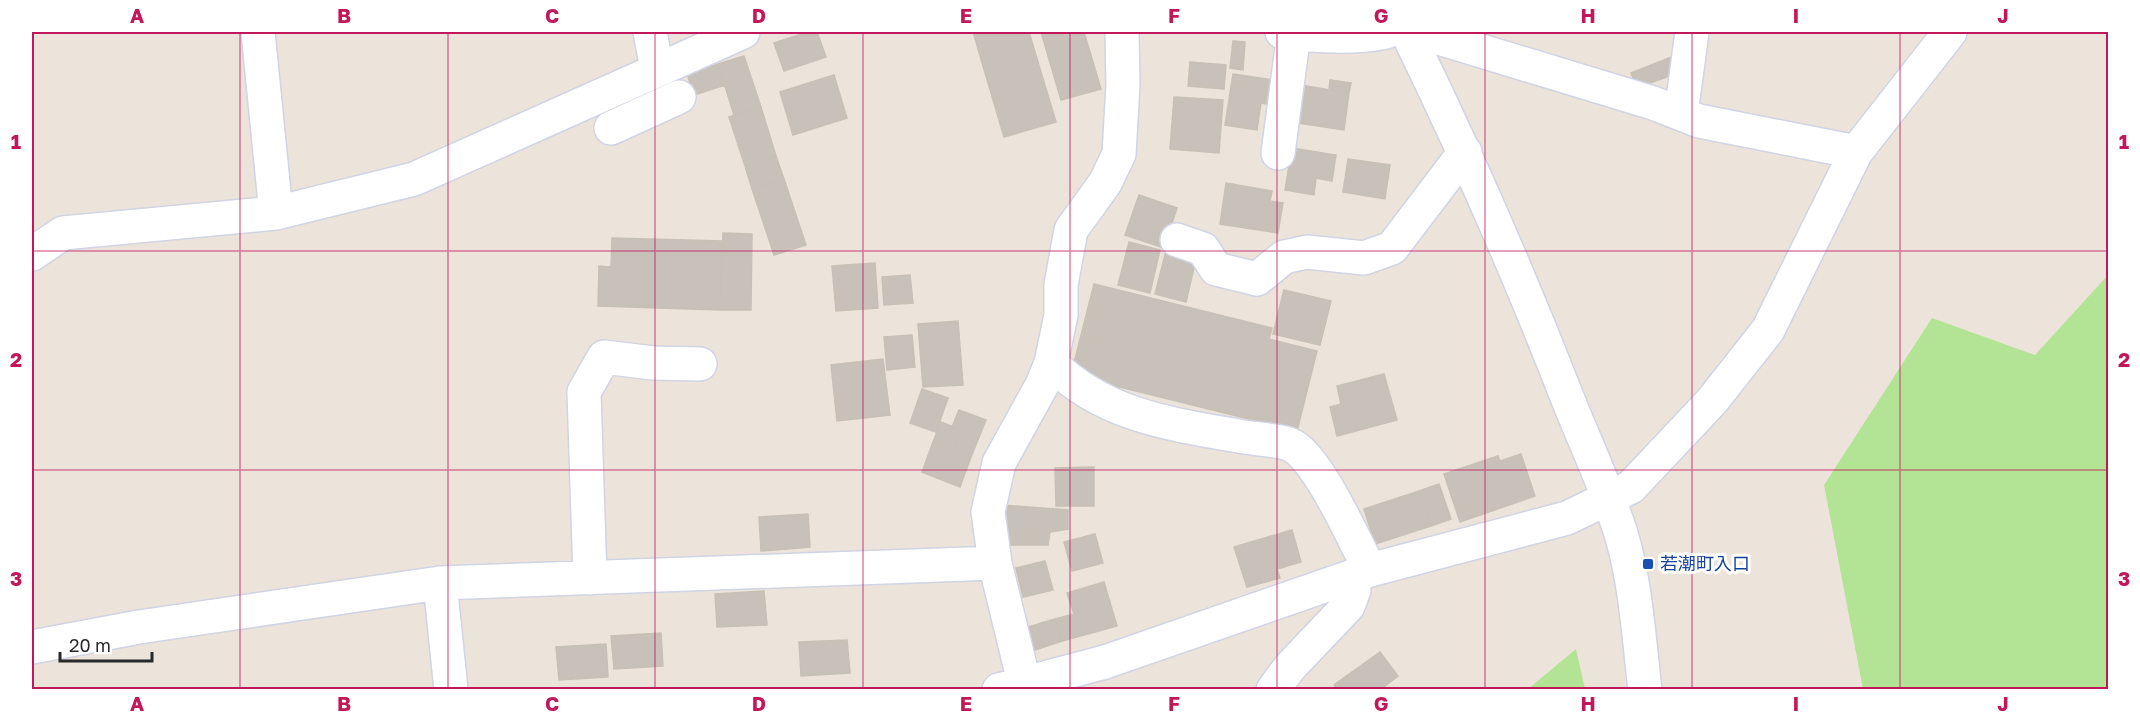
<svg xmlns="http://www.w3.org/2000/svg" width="2140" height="721" viewBox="0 0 2140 721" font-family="'Golos Text','Noto Sans JP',sans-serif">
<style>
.green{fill:#b3e495}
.building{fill:#c7c1ba;stroke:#c7c0b4;stroke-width:1.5}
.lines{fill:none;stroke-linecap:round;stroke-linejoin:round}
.minor-casing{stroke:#d0d4e3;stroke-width:36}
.minor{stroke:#fff;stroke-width:33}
.grid{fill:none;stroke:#c2185b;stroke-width:1.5;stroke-opacity:0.55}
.transit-dot{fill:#1a4fb4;stroke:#fff;stroke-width:2}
.labels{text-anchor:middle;stroke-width:6;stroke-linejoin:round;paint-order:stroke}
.transit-label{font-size:18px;fill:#164399;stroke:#fff;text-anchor:start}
.neatline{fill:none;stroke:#c2185b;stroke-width:2}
.grid-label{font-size:20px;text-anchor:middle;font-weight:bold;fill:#c2185b}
</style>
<rect width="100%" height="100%" fill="#ece4db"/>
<path class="green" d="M2108,275V689H1863L1824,485L1932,318L2035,355Z
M1576,649L1585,689H1528Z"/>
<path class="building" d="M808,32H817L826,57L784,71L774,43Z
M973,32H1029L1056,122L1004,137Z
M1041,32H1084L1101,89L1061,100Z
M1233,41L1245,42L1243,70L1230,68Z
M744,56L761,107L734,115L718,64Z
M1674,56L1680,72L1637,88L1631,73Z
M1190,62L1226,65L1224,89L1188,86Z
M718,64L725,85L694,95L687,74Z
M1233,74L1281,81L1277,106L1261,103L1257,130L1225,125Z
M834,75L847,118L793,135L780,92Z
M1330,80L1351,83L1349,93L1329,90Z
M1300,85L1349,93L1344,130L1290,122Z
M1174,97L1223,100L1219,153L1170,149Z
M761,107L776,156L745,166L729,117Z
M1292,148L1336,155L1332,181L1316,178L1314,195L1285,190Z
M776,156L784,179L752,189L745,166Z
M1348,159L1390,165L1385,199L1343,192Z
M784,179L806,245L774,255L752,189Z
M1226,183L1272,191L1270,201L1283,203L1278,233L1220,224Z
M1139,195L1177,208L1164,248L1125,235Z
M723,233L752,234L751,310H720Z
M612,238L722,241L720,310L598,306L599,266L611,267Z
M1129,242L1160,250L1150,293L1118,285Z
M1166,251L1196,259L1186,302L1155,294Z
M875,263L878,308L836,311L832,266Z
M910,275L913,303L884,305L882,277Z
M1094,284L1272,328L1269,339L1317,351L1297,431L1071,375Z
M1284,290L1331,301L1320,345L1273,334Z
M958,321L963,385L923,387L918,324Z
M912,335L915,367L887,370L884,337Z
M883,359L890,415L837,421L831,365Z
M1384,374L1397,420L1337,436L1330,407L1341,404L1337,386Z
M922,389L948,398L936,432L910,423Z
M959,410L986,420L971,457L953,450L961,430L952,427Z
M941,422L961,430L953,450L933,442Z
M933,442L971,457L960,487L922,472Z
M1521,454L1535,496L1460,522L1444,474L1498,456L1500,461Z
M1094,467V506H1056L1055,468Z
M1439,484L1451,519L1431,526L1419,491Z
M1419,491L1431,526L1375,544L1364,509Z
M1001,505L1068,510V529L1050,532L1048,545H1004Z
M808,514L810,547L761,551L759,517Z
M1292,530L1301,562L1277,569L1280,578L1247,587L1234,547Z
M1095,534L1103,563L1072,571L1064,542Z
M1045,561L1053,590L1023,597L1016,568Z
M1104,582L1117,626L1062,641L1055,619L1074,614L1067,593Z
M764,591L767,625L717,627L715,594Z
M1055,619L1062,641L1035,650L1028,627Z
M661,633L663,666L614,669L611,636Z
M847,640L850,673L801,676L799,642Z
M606,644L608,677L559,680L556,647Z
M1380,652L1398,676L1380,690H1338L1334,685Z"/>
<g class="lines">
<defs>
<path id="minor" d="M258,32L276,213
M650,32L657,69
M1282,32C1317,36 1351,39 1386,32
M1407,32C1466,153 1520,276 1569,402C1587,447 1608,491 1622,537C1636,586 1639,639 1645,690
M1419,32L1653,103L1699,121L1856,152
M1681,114L1692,32
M611,128L679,97
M1278,153L1294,33
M1177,240L1203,249L1216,269L1257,279L1284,257L1307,252L1364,258L1392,248L1465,152
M32,254L63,233L276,213L414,179L743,32
M1051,363C1103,415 1169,424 1239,436C1252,439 1283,440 1293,446C1320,462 1354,540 1370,570
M590,578L584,392L604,357L653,363L700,364
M440,583L451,690
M32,647L139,627L440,583L995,563
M999,690L1105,662L1370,570L1567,518L1631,487L1712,401L1768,330L1856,152L1950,32
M1026,690L995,563L988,512L999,463L1042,385L1051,363L1061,315V285L1071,230L1105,183L1119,154L1123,85L1122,32
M1273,690L1290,667L1348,606L1354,590L1353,576"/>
</defs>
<use href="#minor" class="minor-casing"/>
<use href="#minor" class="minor"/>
</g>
<path class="grid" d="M240,32V690M448,32V690M655,32V690M863,32V690M1070,32V690M1277,32V690M1485,32V690M1692,32V690M1900,32V690M32,251H2108M32,470H2108"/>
<rect class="transit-dot" x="1642" y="558" width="12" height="12" rx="3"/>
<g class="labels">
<g class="transit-label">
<text x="1660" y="570">若潮町入口</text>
</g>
</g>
<rect width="2140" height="721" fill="none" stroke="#ffffff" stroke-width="66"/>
<path d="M60 652v9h92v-9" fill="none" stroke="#292929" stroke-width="3"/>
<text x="69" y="652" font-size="18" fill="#292929" stroke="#ffffff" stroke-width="4.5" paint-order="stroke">20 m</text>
<rect x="33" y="33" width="2074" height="655" class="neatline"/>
<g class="grid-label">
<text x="137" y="23">A</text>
<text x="344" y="23">B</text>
<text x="552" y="23">C</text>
<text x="759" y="23">D</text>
<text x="966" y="23">E</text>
<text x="1174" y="23">F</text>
<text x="1381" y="23">G</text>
<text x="1588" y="23">H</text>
<text x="1796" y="23">I</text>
<text x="2003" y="23">J</text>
<text x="16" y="149">1</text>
<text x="2124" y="149">1</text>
<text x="16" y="367">2</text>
<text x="2124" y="367">2</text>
<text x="16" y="586">3</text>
<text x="2124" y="586">3</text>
<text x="137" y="711">A</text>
<text x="344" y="711">B</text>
<text x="552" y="711">C</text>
<text x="759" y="711">D</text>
<text x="966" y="711">E</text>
<text x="1174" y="711">F</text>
<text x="1381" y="711">G</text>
<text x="1588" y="711">H</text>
<text x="1796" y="711">I</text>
<text x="2003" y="711">J</text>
</g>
</svg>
